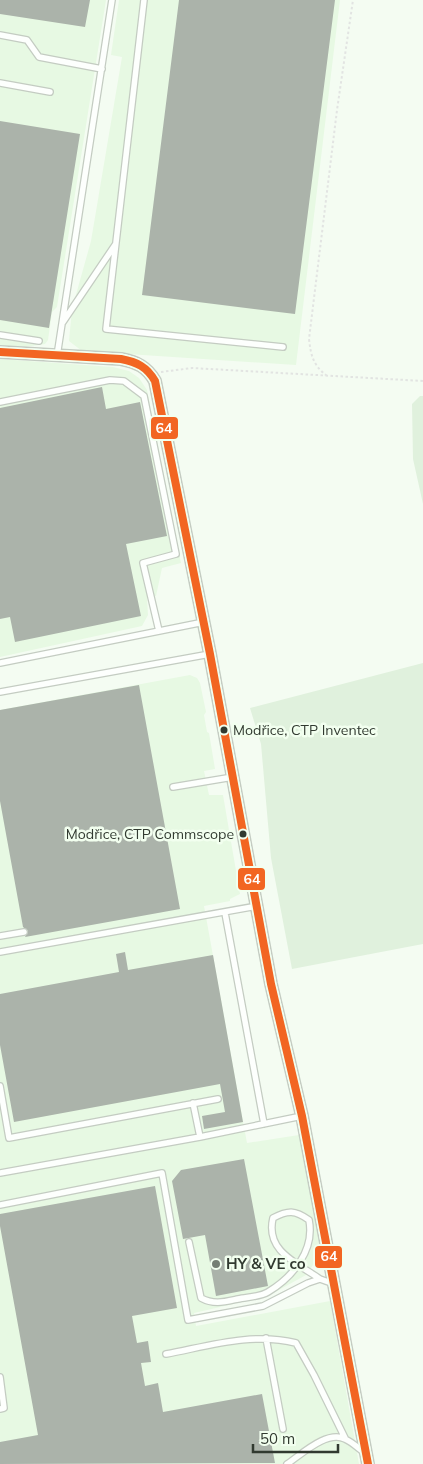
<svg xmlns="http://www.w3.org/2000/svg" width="423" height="1464" viewBox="0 0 423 1464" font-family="Mulish,sans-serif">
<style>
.built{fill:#e7f9e3}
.green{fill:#e0f1dd}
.building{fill:#abb3aa}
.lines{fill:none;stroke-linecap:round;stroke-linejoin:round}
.service-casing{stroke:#c4ccc2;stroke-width:8}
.minor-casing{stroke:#c4ccc2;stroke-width:14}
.path{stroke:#e2e4e2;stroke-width:2;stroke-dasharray:2.5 2.5;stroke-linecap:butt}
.service{stroke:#fdfffd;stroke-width:5.5}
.minor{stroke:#fdfffd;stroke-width:11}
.bus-1-casing{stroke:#f2ffef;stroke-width:11}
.bus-1{stroke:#f26522;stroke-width:8}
.bus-dot{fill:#313a30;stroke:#f2ffef;stroke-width:2}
.poi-dot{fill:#757e74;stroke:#f2ffef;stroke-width:2}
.labels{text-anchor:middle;stroke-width:5;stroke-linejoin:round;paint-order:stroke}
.bus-label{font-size:14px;fill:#313a30;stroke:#f2ffef;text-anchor:start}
.poi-label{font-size:15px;font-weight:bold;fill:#313a30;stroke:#f2ffef;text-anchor:start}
.line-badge{stroke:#f2ffef;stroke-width:2}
.badge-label{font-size:14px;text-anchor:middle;font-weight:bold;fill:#fff}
</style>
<rect width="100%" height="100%" fill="#f4fcf2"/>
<path class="built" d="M0,0H106L57,307L52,312L48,340L45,344L24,347L0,346Z
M119,0H340L296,365L82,351L69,341L72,309L91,241L122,57L111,55Z
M0,359L113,367L129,371L139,378L147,390L181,563L162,568L156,596L147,598L148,615L142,626L0,657Z
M190,675L197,678L200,683L206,712L204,715L207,732L209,733L215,769L204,771L209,795H223L240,894L230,899V901L204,906L247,1143L299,1135L322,1252L306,1275L268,1296L194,1313L196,1326L330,1301L359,1464H0V710Z"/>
<path class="green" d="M420,396H423V504L413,459L412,404Z
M423,663V944L292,969L271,858L261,744L250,708Z"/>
<path class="building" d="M0,0H90L85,27L0,14Z
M179,0H335L295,314L142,295Z
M0,121L80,134L49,328L0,320Z
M102,387L106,409L140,402L167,536L126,544L141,616L15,642L10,617L0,619V408Z
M139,685L180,909L25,937L28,931L23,927L0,801V710Z
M125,952L128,970L213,955L243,1122L204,1129L202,1116L225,1112L220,1084L14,1122L0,1045V994L119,972L116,954Z
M244,1159L268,1286L216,1296L205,1235L183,1239L172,1181L181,1170Z
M155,1186L177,1308L132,1316L137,1343L148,1341L151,1362L141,1363L145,1386L158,1383L163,1412L262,1394L275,1463L0,1464V1442L38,1435L0,1226V1214Z"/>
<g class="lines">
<defs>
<path id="service" d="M144,0L106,329L283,347
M0,35L27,40L39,57L102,69
M0,83L50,92
M63,322L115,245
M0,335L39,341
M57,356L112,0
M0,402L110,380L124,381L144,396L176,554L143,563L159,631
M0,663L204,622
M0,692L210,654
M173,787L233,777
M225,913L264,1124
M0,936L24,932
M0,952L257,906
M0,1086L9,1138L218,1099
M193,1103L200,1137L302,1116
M0,1173L200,1137
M0,1205L162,1173L188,1320L263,1306L308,1283L320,1279L334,1284
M189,1242L201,1298C214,1305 224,1302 238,1299C247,1297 260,1297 268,1292C293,1277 315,1250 309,1220C295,1210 288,1210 273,1218C265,1251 297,1263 320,1279
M266,1338L283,1429
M166,1354C209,1346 252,1332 296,1343L314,1375L345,1438
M0,1377L4,1408L0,1409
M287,1464C302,1454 327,1430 345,1439C352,1442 358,1448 365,1453"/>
<path id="minor" d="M0,352L121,359C137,362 147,367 155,381L210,654L271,984L302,1116L368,1464"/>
</defs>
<use href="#service" class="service-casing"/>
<use href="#minor" class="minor-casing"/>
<path class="path" d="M161,372L192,368L423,381
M327,376C313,365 311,356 309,339L337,110L353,0"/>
<use href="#service" class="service"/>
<use href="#minor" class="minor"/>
<defs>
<path id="bus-1" d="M0,352L121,359C137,362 147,367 155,381L210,654L271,984L302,1116L368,1464"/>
</defs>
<use href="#bus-1" class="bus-1-casing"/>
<use href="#bus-1" class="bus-1"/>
</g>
<g class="bus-dot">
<circle cx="224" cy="730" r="4.5"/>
<circle cx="243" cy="834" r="4.5"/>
</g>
<circle class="poi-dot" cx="216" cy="1264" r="5"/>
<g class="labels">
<g class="bus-label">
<text x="233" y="735">Modřice, CTP Inventec</text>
<text x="234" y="839" text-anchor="end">Modřice, CTP Commscope</text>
</g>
<g class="poi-label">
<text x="226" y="1269">HY &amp; VE co</text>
</g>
</g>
<g class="line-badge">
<rect x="150" y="416" width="29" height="24" rx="5" fill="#f26522"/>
<rect x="237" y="867" width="29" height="24" rx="5" fill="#f26522"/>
<rect x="314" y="1245" width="29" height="24" rx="5" fill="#f26522"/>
</g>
<g class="badge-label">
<text x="164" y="433">64</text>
<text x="252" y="884">64</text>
<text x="329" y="1261">64</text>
</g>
<path d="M253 1444v8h85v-8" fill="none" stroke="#313a30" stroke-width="2.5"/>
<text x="260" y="1444" font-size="15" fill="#313a30" stroke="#f2ffef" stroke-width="4" paint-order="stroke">50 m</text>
</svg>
